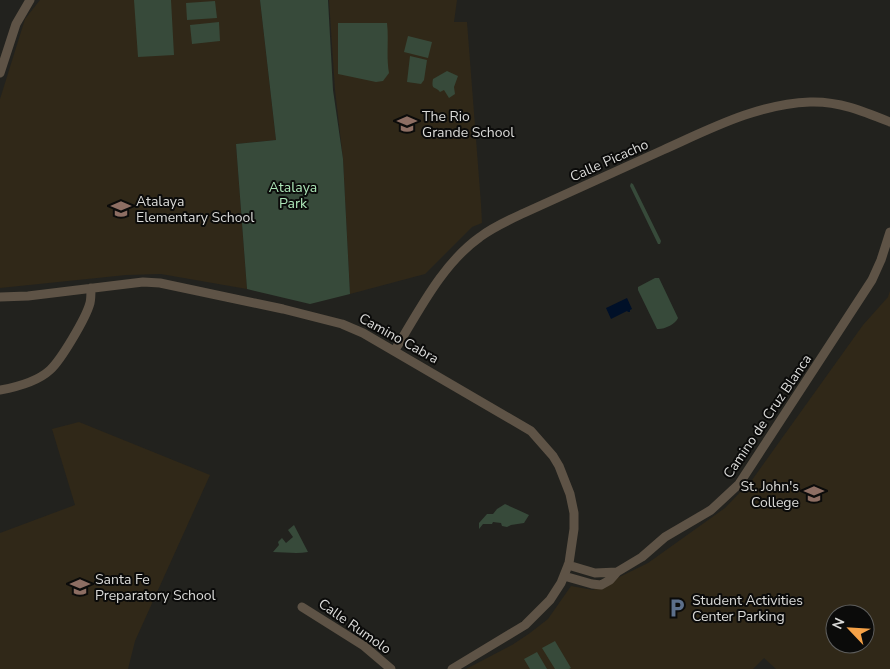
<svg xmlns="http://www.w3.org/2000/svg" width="890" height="669" viewBox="0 0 890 669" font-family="'Nunito Sans',sans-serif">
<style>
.education{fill:#302818;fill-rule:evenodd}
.green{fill:#374a3a}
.water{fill:#001028}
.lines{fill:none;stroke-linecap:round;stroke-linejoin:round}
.minor{stroke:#5e5346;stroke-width:9}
.labels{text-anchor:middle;stroke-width:4;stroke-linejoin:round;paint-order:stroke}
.poi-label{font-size:14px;fill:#dbdbd9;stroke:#0b0b0a;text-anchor:start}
.street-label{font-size:14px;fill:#dbdbd9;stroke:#0b0b0a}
.park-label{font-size:14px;fill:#ace5b7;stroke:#0b0b0a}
</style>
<rect width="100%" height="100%" fill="#22221e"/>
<path class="education" d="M40,0H260L276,140L236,144L247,289L161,274L126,275L0,288V99L25,19Z
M329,0H457L454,22H467L481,204L482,223L472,227L425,274L350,294L343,159L335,90Z
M890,291V669H776L764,658L753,669H466L512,645L530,633L548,619L571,586L593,590L648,563L725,508L752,480L863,325L888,297ZM835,614H865V644H835Z
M79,422L210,475L135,641L128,669H0V533L75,505L52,429Z"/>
<path class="green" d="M134,0H171L174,55L138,57Z
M260,0H328L333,90L343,159L350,294L310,304L247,289L236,144L276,140Z
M215,1L217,18L187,20L186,3Z
M219,22L220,41L192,44L190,25Z
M338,23H387C389,39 386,56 389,73L383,81L376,82L338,74Z
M408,36L432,42L428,58L404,52Z
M410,56L427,60L424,80L421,84L407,82Z
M447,71L458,76L454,87L455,94L449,98L444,90L440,92C435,85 431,91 433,79Z
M631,183L633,184L661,241L660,244H658L630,186Z
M655,278H659L678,318C676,324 663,330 657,329L638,290V287Z
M505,504L529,515L524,523L511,525L507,527L502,526L501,523L493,522L492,524H483L479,529V523L487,514H493L497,509Z
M294,525L308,552C296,554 285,552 273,552L279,545L278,542L282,538L286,543L293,537L288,530Z
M555,641L571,668L569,669H555L542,648Z
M537,652L547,669H530L524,659Z"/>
<path class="water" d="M627,298L632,309L630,310V312H628L627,311L611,319L606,308Z"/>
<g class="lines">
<path class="minor" d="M0,73L16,24L30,0
M0,297L28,296L143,282L160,283L283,309L342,324L363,333L531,431L553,456L559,466L570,494L574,513V529L569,563L561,583L550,600L525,625L452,669
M395,350C419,311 442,264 480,237C493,227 509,220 524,213C570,192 617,171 663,150C710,129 757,104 810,102C839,101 863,111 890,122
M0,390C17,387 37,382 50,370C61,360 86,318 90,303C91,299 91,293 91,288
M568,565L595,573L617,572
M564,576L592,584L601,585L610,580L617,572L642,557L665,537L711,510L739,484L872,280L881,260L890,232
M302,607L364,646L391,669"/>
</g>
<defs>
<symbol id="school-bare" viewBox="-9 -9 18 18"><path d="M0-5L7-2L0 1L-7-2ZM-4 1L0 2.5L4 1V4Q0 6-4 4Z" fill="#8d6e63" stroke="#0b0b0a" stroke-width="2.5" paint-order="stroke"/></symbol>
<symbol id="university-bare" viewBox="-9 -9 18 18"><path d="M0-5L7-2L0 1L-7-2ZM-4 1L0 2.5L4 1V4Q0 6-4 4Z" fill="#8d6e63" stroke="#0b0b0a" stroke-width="2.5" paint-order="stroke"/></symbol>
<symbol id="parking-bare" viewBox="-9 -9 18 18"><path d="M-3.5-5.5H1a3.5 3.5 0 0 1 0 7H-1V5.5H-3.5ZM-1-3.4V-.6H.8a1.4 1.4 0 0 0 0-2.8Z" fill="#5c6f8a" stroke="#0b0b0a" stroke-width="2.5" paint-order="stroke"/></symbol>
</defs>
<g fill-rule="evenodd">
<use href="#school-bare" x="393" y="110" width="28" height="28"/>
<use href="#school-bare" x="107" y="195" width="28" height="28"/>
<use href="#university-bare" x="800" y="480" width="28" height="28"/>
<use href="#school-bare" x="66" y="573" width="28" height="28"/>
<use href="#parking-bare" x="663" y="594" width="28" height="28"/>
</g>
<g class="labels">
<g class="poi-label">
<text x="422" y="121">The Rio<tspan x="422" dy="16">Grande School</tspan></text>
<text x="136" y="206">Atalaya<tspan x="136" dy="16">Elementary School</tspan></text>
<text x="799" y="491" text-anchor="end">St. John's<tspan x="799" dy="16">College</tspan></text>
<text x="95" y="584">Santa Fe<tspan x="95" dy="16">Preparatory School</tspan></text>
<text x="692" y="605">Student Activities<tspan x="692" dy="16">Center Parking</tspan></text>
</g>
<g class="street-label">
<text transform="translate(609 160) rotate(-24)" y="5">Calle Picacho</text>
<text transform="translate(399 338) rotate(29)" y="5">Camino Cabra</text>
<text transform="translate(767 416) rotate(-56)" y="5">Camino de Cruz Blanca</text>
<text transform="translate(355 626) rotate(35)" y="5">Calle Rumolo</text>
</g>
<g class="park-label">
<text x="293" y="192">Atalaya<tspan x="293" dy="16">Park</tspan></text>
</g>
</g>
<g transform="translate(850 629) rotate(295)"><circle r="24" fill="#0b0b0a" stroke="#5e5e5d"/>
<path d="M0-4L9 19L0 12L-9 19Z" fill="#f6a247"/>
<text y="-8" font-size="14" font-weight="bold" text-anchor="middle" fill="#dbdbd9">N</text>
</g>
</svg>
